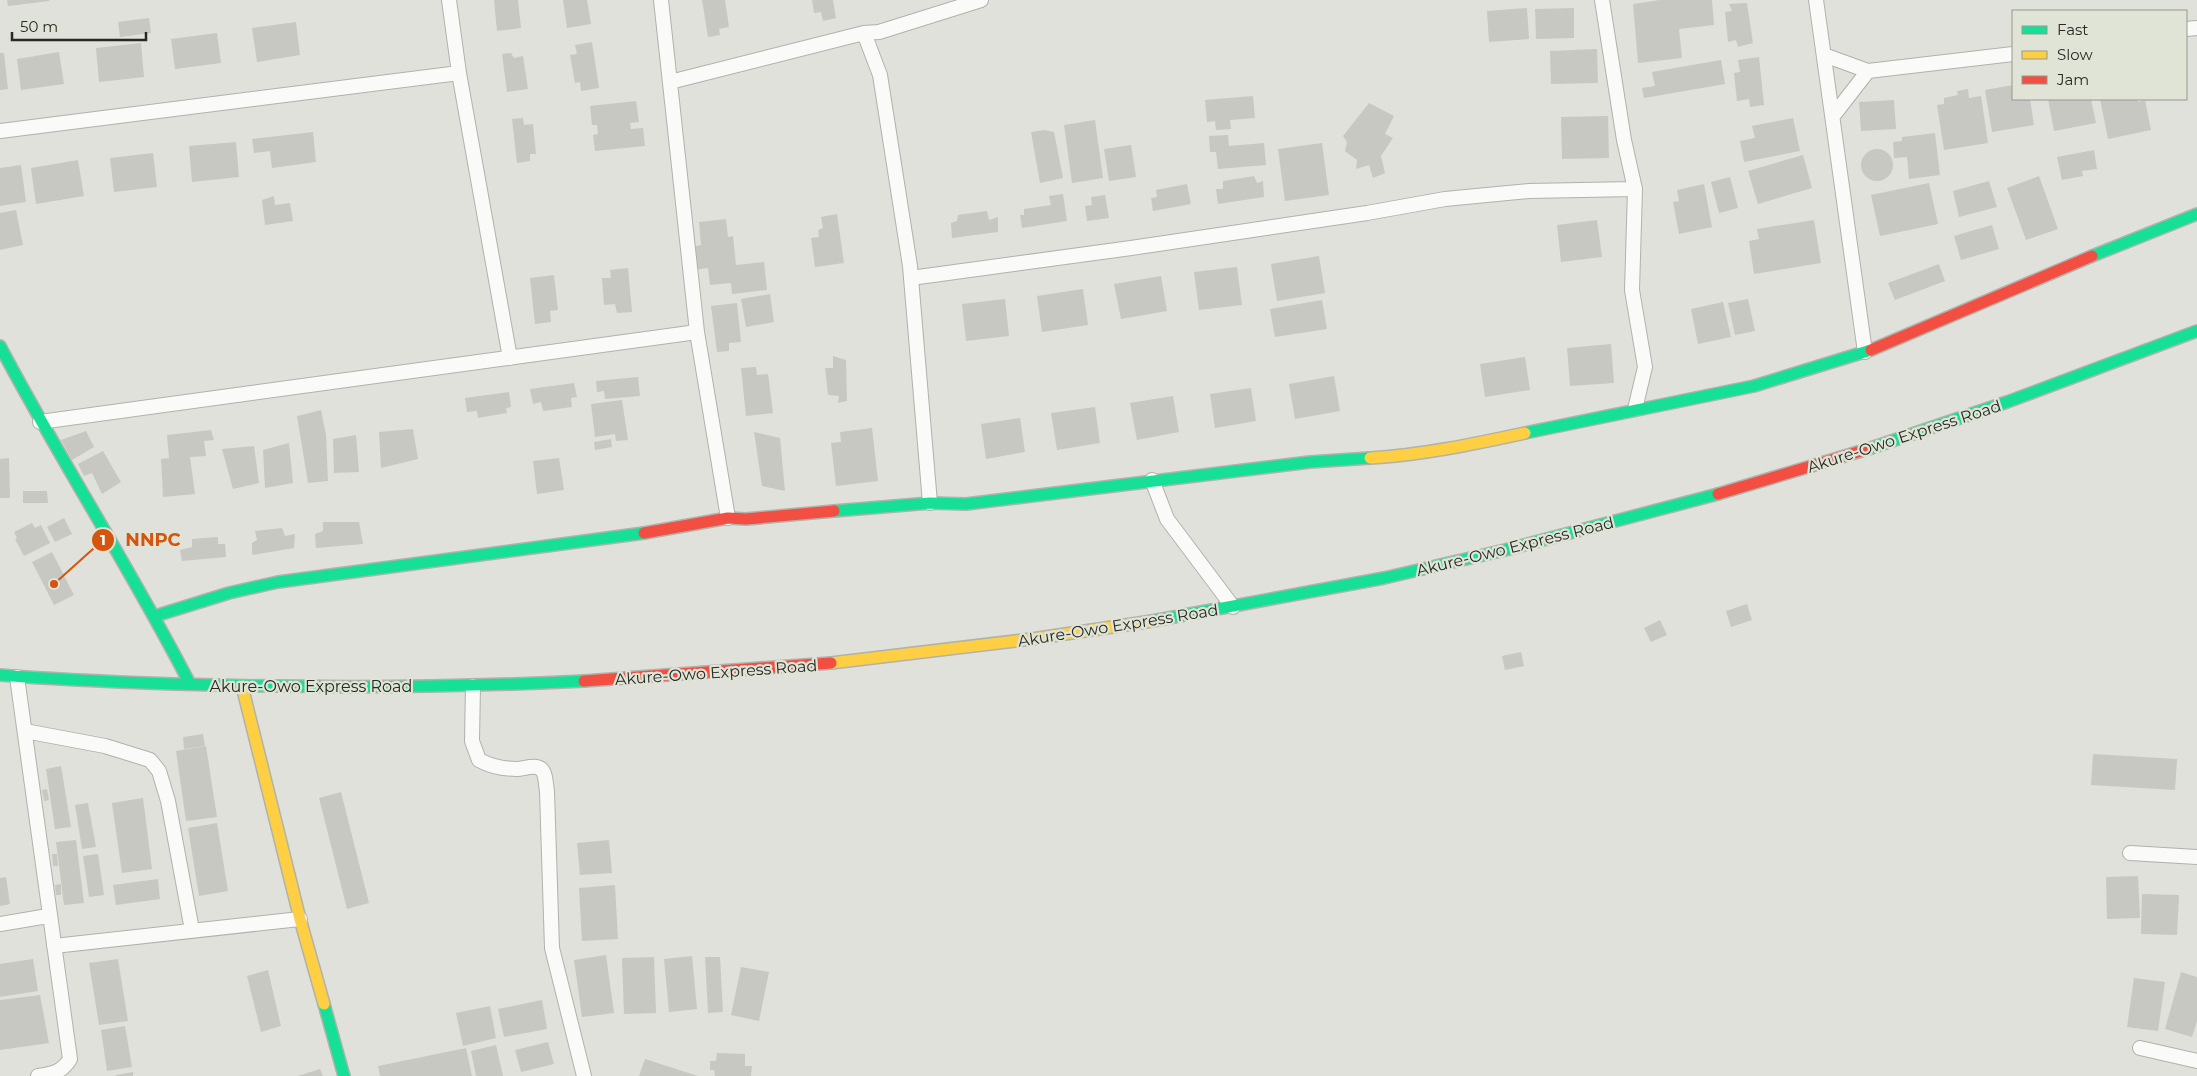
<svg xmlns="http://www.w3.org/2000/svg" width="2197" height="1076" viewBox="0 0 2197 1076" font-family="Montserrat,sans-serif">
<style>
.building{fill:#c8c8c2}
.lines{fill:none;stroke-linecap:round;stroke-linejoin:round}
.street-casing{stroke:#b0b2ac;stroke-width:16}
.fast-casing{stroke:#b0b2ac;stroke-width:14}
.slow-casing{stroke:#b0b2ac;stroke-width:14}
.jam-casing{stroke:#b0b2ac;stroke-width:14}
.street{stroke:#fafaf9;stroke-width:14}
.fast{stroke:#16e098;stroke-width:11}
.slow{stroke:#ffcf43;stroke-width:11}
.jam{stroke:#f24e42;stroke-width:11}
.labels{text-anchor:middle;stroke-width:4.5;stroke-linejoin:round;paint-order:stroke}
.street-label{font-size:16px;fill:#272924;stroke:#e0e4d7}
.leader{fill:none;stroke:#d5540e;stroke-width:2}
.callout-dot{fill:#d5540e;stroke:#e0e4d7;stroke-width:2}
.mark-label{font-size:15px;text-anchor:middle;font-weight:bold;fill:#fff}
.callout-label{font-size:18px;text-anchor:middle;font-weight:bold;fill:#d5540e;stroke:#e0e4d7;stroke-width:4.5;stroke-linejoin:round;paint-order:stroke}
</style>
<rect width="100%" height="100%" fill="#dfe1da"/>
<path class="building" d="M7,0H49V1L8,6Z
M494,0H518L521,28L497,31Z
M563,0H587L591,24L567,28Z
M702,0H725L729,27L719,29L720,35L708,37Z
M812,0H833L836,18L823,21L821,12L814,13Z
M1660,0H1712L1714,25L1679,29L1682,58L1638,63L1633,4Z
M1747,3L1753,43L1738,47L1736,40L1728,42L1725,12L1732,11L1729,4Z
M1527,8L1529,39L1489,42L1487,11Z
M1574,8V38L1536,39L1535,9Z
M149,18L151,33L120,37L118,22Z
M296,22L300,55L257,62L252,28Z
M217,33L221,63L175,69L171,39Z
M592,42L599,88L581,91L580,82L575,83L570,55L577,54L575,45Z
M141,43L144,77L99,82L96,48Z
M1597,49L1598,83L1551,84L1550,51Z
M59,52L64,84L21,90L17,59Z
M0,53H4L8,89L0,90Z
M511,53L514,58L523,56L528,89L507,92L502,54Z
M1759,57L1764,105L1750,107L1749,99L1737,101L1734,73L1740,72L1738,60Z
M1721,60L1725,84L1644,98L1642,88L1655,86L1652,72Z
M2013,85V99H2030L2034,125L1992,132L1985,90Z
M1968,89L1969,98L1981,96L1988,143L1944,150L1937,105L1944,104V98L1958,95L1957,91Z
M1253,96L1255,118L1230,120L1231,129L1216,130L1215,121L1207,122L1205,100Z
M2048,99H2091L2096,123L2054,131Z
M2100,99H2137L2138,102L2145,100L2151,130L2108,139Z
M1894,100L1896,129L1861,131L1859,102Z
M636,101L639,122L630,123L631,129L643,128L645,146L595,151L593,135L598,134L597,125H592L590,106Z
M1369,103L1394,116L1385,134L1393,138L1381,156L1385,173L1373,178L1369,165L1356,169L1357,160L1345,151L1347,142L1343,136Z
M1608,116L1609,158L1562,159L1561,117Z
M523,118L524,125L533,124L536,154H530V161L517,163L512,119Z
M1793,118L1800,151L1744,162L1740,141L1755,138L1752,126Z
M1095,120L1103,178L1072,183L1064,125Z
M1044,130L1054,132L1063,178L1040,183L1031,132Z
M313,132L316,162L272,168L270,151L254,153L252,139Z
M1935,133L1940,175L1909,179L1907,157L1894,158L1893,142L1902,141V137Z
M1228,135L1229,146L1264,143L1266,165L1218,169L1216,152H1210L1209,136Z
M236,142L239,177L192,182L189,146Z
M1322,143L1329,195L1285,201L1278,149Z
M1131,145L1136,177L1109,181L1104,149Z
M1861 165a16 16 0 1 1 32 0a16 16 0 1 1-32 0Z
M2094,150L2097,169L2082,171L2083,176L2062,180L2057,157Z
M153,153L157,187L114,192L110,158Z
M1803,155L1812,188L1758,204L1748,171Z
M78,160L84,196L36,204L31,168Z
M21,165L26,202L0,206V168Z
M1254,176L1257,183L1263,181L1264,197L1218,204L1216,189H1223V181Z
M2039,176L2058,229L2026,240L2007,188Z
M1730,177L1738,208L1719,213L1711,182Z
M1989,181L1997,207L1959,217L1953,191Z
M1929,183L1938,224L1880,236L1871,195Z
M1187,184L1191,204L1153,211L1151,198L1157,197L1156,190Z
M1704,184L1712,227L1679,234L1673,202L1679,201L1677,190Z
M1063,194L1067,221L1022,228L1020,215H1024V209L1051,205L1049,196Z
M1105,195L1109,218L1087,221L1085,206L1092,205L1091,197Z
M274,196L275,205L290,203L293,221L265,225L262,200Z
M16,210L23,245L0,250V213Z
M987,211L989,220L998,217V232L952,238L951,223L957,221L958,215Z
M837,214L844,263L815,267L811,238L819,237L818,230L823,228L821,217Z
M726,219L728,237L733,236L736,265L764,262L767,290L732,294L731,283L710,285L708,268L693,270L691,247L701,245L699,222Z
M1597,220L1602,257L1561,262L1557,225Z
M1814,220L1821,263L1754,274L1749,241L1759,239L1757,229Z
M1992,225L1999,249L1961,260L1954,236Z
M1319,256L1325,293L1277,301L1271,264Z
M1939,264L1945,281L1895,300L1888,283Z
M1237,267L1242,305L1199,310L1194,272Z
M628,268L632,312L617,313L615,304L604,305L602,278H611L610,270Z
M554,275L558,310L550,311L551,322L535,324L530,278Z
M1161,276L1167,311L1121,319L1114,284Z
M1083,289L1088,325L1042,332L1037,296Z
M770,294L774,322L746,327L741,299Z
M1005,299L1009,336L966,341L962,304Z
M1748,299L1755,331L1735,335L1728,303Z
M1322,300L1327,329L1275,337L1270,309Z
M1723,302L1731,337L1698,344L1691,309Z
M737,303L741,342L729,343V351L717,352L711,306Z
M1611,344L1614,383L1570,386L1567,348Z
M833,356L846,360L847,401L838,403L839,396L828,395L825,368H833Z
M1525,357L1530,390L1485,397L1480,364Z
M756,367L757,375L768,374L773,413L746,416L741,368Z
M1334,376L1340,411L1295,419L1289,384Z
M638,377L640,396L605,399L604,391L597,392L596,381Z
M574,383L577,397L571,398L572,407L543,411L541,402L533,404L530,389Z
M1251,388L1256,421L1215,428L1210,394Z
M509,392L511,407L506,408L507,413L478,418L477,411L467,412L465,398Z
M1173,396L1179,432L1137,440L1130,403Z
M622,400L628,440L616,441L615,434L595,437L591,404Z
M1095,407L1100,443L1057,450L1051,413Z
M321,410L326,435L328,481L308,483L297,416Z
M1020,418L1025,452L986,459L981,424Z
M872,428L878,481L836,486L831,443L841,442L840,432Z
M413,429L418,459L381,468L379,432Z
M211,430L214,440L204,441L206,456L190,457L195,494L163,497L161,459L169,458L167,435Z
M86,431L94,447L72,460L61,440Z
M754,432L780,438L785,491L762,486Z
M356,435L359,472L334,473L333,439Z
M611,439L612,447L595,450L594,442Z
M289,443L293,483L265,488L263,450Z
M254,446L259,483L233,489L222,449Z
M103,451L121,482L102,494L92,473L84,476L78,464Z
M9,458L10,498H0V459Z
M559,458L564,490L537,494L533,461Z
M23,491H47L48,503H23Z
M64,518L72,534L55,542L47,527Z
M323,522H359L363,544L316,548L315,534L323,531Z
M32,523L35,528L41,525L50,543L24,556L15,539L17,538L14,532Z
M282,528L285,536L295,534L294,548L252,555V543L257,540L255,531Z
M218,537V544H225L226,557L182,561L180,550L192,547V539Z
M52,552L74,595L54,605L32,562Z
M1747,604L1752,620L1731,627L1726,611Z
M1660,620L1667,635L1651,642L1644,628Z
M1521,652L1524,666L1505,670L1502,656Z
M203,734L205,746L184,749L183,737Z
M206,746L217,817L186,821L176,751Z
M2093,754L2177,759L2175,790L2091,785Z
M61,766L71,827L55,829L46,769Z
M47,789L49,800L44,801L42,790Z
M341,792L369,903L347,909L319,798Z
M143,798L152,869L122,873L112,803Z
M88,803L96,847L82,849L75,805Z
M217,823L228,891L199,896L188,828Z
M76,840L84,903L64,905L56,842Z
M609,840L612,873L580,875L577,843Z
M52,854H57L58,866H53Z
M98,854L104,895L89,897L83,856Z
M2138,876L2140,918L2107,919L2106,877Z
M6,877L10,904L0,906V878Z
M158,879L160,899L116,905L113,885Z
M61,884V895H56L55,885Z
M615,885L618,939L582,941L579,888Z
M2142,894L2179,895L2177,935L2141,934Z
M606,955L614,1013L582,1017L574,960Z
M692,956L697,1009L669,1012L664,959Z
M654,957L656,1013L624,1014L622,958Z
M705,957H720L723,1012L708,1013Z
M33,959L38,991L0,997V964Z
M118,959L128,1021L99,1025L89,963Z
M741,967L769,972L759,1021L731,1015Z
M268,970L281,1026L261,1032L247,976Z
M2181,972L2197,977V1021L2192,1037L2165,1029Z
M2134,978L2165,982L2158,1031L2127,1027Z
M40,995L49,1043L0,1050V1000Z
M542,1000L547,1029L504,1037L498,1009Z
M490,1006L496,1038L463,1046L456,1013Z
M125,1026L132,1067L107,1071L101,1030Z
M548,1042L554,1064L521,1072L515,1050Z
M496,1045L503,1076H476L471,1051Z
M466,1048L472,1076H380L378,1066Z
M717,1053L745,1054V1066H752L751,1076H715L714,1070H710V1061H716Z
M645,1059L698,1076H639Z
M320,1069L323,1076H298Z
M133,1072V1076H116V1075Z"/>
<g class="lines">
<defs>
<path id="street" d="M449,0L459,73L510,358
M661,0L697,332L728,518
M1602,0L1624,140L1635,189L1632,290L1645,367L1635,409
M1816,0L1865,352
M2186,29L2197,28
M864,33L880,75L910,266L930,503
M1824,55L1868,71L2013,54
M670,82L864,33L879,32L981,0
M1833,116L1868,71
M0,131L459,73
M911,278L1131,248L1367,213L1445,199L1529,191L1635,189
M40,422L697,332
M1152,480L1167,519L1233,607
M17,677L70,1059C62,1072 53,1074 38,1076
M473,686L472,741L479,760C490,766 504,769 517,769C524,769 535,764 541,769C546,773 546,786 547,792L552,948L584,1076
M25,731L105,746L150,760L159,771L168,801L192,930
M2130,853L2197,857
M0,924L48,916
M54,946L300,919
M2140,1048L2197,1061"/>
<path id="fast" d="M2092,256L2197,214
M0,346C60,460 131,569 190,684
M1525,433L1754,386L1871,350
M1868,449L2007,402L2197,331
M834,511L930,503L966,504L1310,462L1370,458
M155,616L229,593L278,582L644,533
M1152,621L1384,578L1505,550L1718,494
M0,675C58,680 116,682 174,684C311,688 448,688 584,681
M324,1004L344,1076"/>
<path id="slow" d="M1370,458C1422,455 1474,444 1525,433
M831,663L1032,639L1152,621
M242,686L300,919L324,1004"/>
<path id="jam" d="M1871,350L2092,256
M1718,494L1868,449
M644,533L728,518L746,519L834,511
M584,681L831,663"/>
</defs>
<use href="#street" class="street-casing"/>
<use href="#fast" class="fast-casing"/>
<use href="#slow" class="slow-casing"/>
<use href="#jam" class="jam-casing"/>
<use href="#street" class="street"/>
<use href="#fast" class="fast"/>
<use href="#slow" class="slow"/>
<use href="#jam" class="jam"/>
</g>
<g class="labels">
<g class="street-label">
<text transform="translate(1904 436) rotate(-18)" y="6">Akure-Owo Express Road</text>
<text transform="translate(1515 546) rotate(-14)" y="6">Akure-Owo Express Road</text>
<text transform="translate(1118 625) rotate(-9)" y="6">Akure-Owo Express Road</text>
<text transform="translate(716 672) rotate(-4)" y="6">Akure-Owo Express Road</text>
<text x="311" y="692">Akure-Owo Express Road</text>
</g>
</g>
<path class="leader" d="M54 584L103 540"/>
<g class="callout-dot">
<circle cx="54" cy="584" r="5"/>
<circle cx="103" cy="540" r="12"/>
</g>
<g class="mark-label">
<text x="103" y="545">1</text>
</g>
<g class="callout-label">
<text x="153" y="546">NNPC</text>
</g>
<rect x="2012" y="10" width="175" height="90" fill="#e0e4d7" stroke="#96998f"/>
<rect x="2022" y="26" width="25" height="8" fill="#16e098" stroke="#96998f"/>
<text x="2057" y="35" font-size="15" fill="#272924">Fast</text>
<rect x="2022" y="51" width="25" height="8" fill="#ffcf43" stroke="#96998f"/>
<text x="2057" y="60" font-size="15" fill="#272924">Slow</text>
<rect x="2022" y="76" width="25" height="8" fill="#f24e42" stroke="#96998f"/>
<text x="2057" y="85" font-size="15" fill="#272924">Jam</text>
<path d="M12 32v8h134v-8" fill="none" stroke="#272924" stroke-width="2.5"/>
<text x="20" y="32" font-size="15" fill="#272924" stroke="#e0e4d7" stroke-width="4" paint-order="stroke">50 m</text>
</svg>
